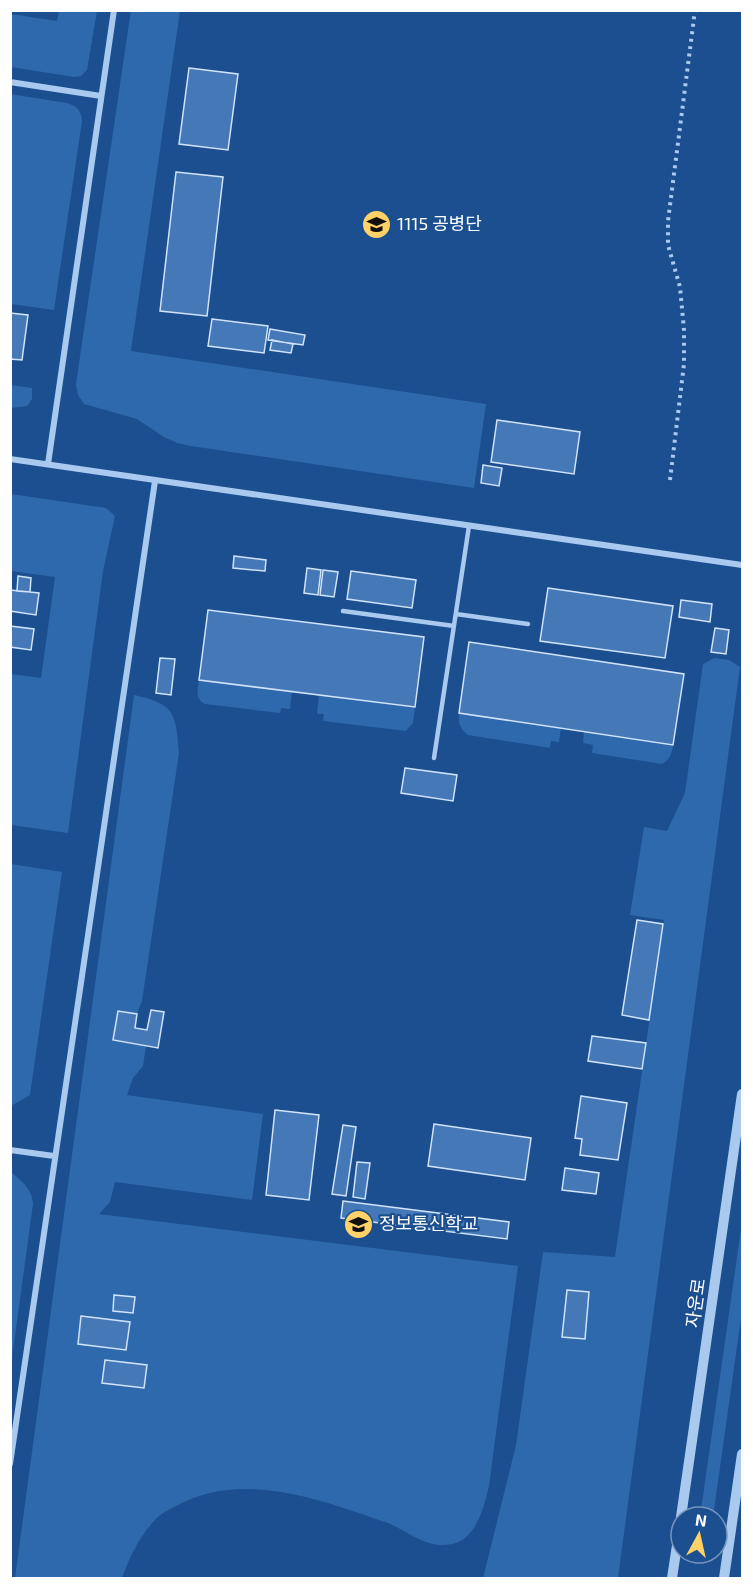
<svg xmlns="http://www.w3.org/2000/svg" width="753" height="1589" viewBox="0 0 753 1589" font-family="'Exo 2','Noto Sans KR',sans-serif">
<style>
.green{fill:#2e69ad}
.building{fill:#4478b7;stroke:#cfe3fa;stroke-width:1.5}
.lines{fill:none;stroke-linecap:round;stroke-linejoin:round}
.path{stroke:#a9c9ee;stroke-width:4;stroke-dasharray:3 4.5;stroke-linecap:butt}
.service{stroke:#a9c9ee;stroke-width:4.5}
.minor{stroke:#a9c9ee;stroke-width:6}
.tertiary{stroke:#a9c9ee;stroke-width:10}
.labels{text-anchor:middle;stroke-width:4.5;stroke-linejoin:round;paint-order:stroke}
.poi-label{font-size:18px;fill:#fff;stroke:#1b4f8f;text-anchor:start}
.street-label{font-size:18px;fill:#fff;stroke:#1b4f8f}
</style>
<rect width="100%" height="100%" fill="#1b4f8f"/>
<path class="green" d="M131,10L180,11L131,351L486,404L474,488L191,446L177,443L164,437L137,419L84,404L78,395L76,384Z
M59,11H97L87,70L81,76L74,77L11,67V14L57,21Z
M10,94L67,103C78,107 81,110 82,121L54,310L11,304Z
M11,385L32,388V399L27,406L11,408Z
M11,494L106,508L115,516L103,571L68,833L11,825V674L41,678L55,577L11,571Z
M714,658L729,660L740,667L618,1578H483L516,1445L543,1252L615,1257L664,920L630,915L644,827L667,831L685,793L703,664Z
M199,680L292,691L290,709L281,708L280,713L205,704C194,699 198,689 199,680Z
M134,695C175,704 176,713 179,753L142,1001L137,1014L118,1011L114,1040L146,1046L143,1066L133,1078L127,1095L263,1114L252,1200L115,1182L110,1202L99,1214L518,1266L489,1486C484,1506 477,1539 452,1544C427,1550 407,1530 385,1522C322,1500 242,1470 178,1505C172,1508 164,1512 159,1516C141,1533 130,1556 122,1578H15Z
M319,695L415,707L413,723L406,731L323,721L324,714H317Z
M459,713L561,728L559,742L551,741L550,748L468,735C460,728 458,724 459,713Z
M584,731L673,745C672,754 670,759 662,764L592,753L593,745L583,743Z
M11,864L62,872L30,1095L11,1106Z
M11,1172C21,1180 33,1190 33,1204L11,1365Z
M742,1222V1311L713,1517H700Z"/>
<path class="building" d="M189,68L238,74L228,150L179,144Z
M176,172L223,177L207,316L160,311Z
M10,313L28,315L22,360L10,359Z
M212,319L268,326L264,353L208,346Z
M270,329L305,335L303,345L268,340Z
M272,340L293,344L291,353L270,350Z
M497,420L580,432L574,474L491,462Z
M483,465L502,468L499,486L481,483Z
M234,556L266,560L265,571L233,568Z
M307,568L321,570L318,595L304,593Z
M323,570L338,572L334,597L320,595Z
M351,571L416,580L412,608L347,599Z
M18,576L31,578L30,592L17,591Z
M548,588L673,606L665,658L540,641Z
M10,590L39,593L36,615L10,611Z
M681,600L712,604L710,622L679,617Z
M208,610L424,637L415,707L199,680Z
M10,626L34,629L31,650L10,647Z
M715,628L729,630L726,654L711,652Z
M469,642L684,674L673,745L459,713Z
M160,658L175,659L171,695L156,693Z
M405,768L457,775L453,801L401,793Z
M637,920L663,924L649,1020L622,1015Z
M151,1010L164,1012L158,1048L113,1040L118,1011L137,1014L135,1028L147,1030Z
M592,1036L646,1043L642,1069L588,1061Z
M581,1096L627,1103L618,1160L580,1155L582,1139L575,1138Z
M275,1110L319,1115L309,1200L266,1195Z
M434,1124L531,1138L525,1180L428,1166Z
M343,1125L356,1127L346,1196L332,1194Z
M357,1162L370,1163L365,1199L353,1197Z
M565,1168L599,1173L596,1194L562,1190Z
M343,1201L509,1222L507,1239L341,1218Z
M567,1290L589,1292L585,1339L562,1337Z
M114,1295L135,1297L133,1313L113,1311Z
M81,1316L130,1322L126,1350L78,1344Z
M105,1360L147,1365L144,1388L102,1383Z"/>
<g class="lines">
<path class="path" d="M670,480L684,364V330L680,287L668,245V221L695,10"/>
<path class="service" d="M343,611L454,626
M456,614L528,624
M434,758L469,526"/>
<path class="minor" d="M10,82L101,96
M10,459L742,565
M48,464L114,10
M10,1150L54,1156
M10,1464L155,481"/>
<path class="tertiary" d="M681,1517L742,1094
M672,1578L681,1519
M724,1578L742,1454"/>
</g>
<defs>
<symbol id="university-disc" viewBox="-11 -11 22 22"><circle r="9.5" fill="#ffd166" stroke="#1b4f8f"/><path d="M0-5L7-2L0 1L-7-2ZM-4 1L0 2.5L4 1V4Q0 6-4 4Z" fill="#111"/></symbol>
</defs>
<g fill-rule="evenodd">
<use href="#university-disc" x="360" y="208" width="33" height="33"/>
<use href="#university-disc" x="342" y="1208" width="33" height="33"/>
</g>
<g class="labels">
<g class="poi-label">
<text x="397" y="230">1115 공병단</text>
<text x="379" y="1230">정보통신학교</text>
</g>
<g class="street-label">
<text transform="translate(696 1303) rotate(-82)" y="6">자운로</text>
</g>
</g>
<rect width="753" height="1589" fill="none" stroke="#ffffff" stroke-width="24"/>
<g transform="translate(699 1535) rotate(8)"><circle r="28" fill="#1b4f8f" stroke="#7695bc" stroke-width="1.5"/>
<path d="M0-4.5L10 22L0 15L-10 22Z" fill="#ffd166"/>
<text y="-9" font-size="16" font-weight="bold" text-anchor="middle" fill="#ffffff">N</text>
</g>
</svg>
